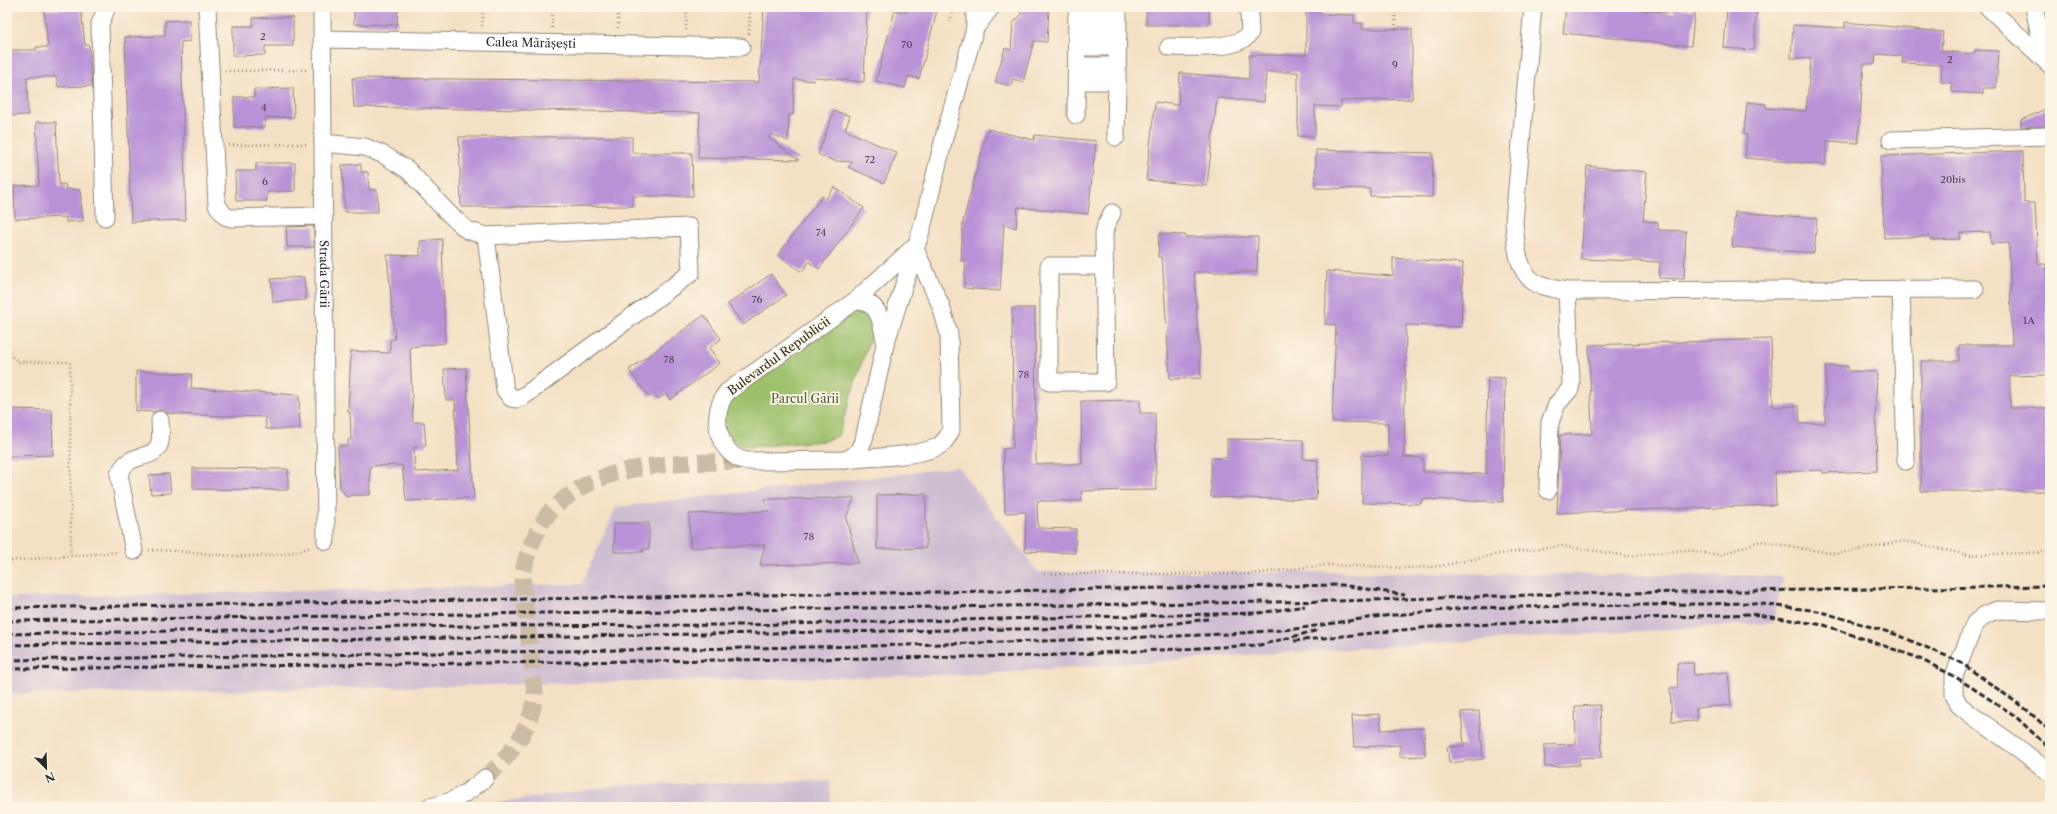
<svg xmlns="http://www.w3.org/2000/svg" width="2057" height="814" viewBox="0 0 2057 814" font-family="'Libre Caslon Text',serif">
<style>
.industrial{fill:#cebed2}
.green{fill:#9cc06a;stroke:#64764a}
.building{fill:#b992d7}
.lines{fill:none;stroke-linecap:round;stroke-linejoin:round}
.minor-tunnel{stroke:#ccbca5;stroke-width:17;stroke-dasharray:17 8;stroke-linecap:butt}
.minor-casing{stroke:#908678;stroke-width:19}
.path{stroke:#908678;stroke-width:2.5;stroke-dasharray:1 3;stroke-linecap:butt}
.minor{stroke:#fff;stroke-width:17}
.rail{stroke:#2b2b2b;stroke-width:3;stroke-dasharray:6 3;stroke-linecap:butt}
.labels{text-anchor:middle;stroke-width:3.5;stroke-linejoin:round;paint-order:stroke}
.number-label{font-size:10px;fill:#4e4556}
.street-label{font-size:12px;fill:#2b2b2b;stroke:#fcf5e5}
.park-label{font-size:12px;fill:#4d583e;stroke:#fcf5e5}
</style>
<rect width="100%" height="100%" fill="#fcf5e5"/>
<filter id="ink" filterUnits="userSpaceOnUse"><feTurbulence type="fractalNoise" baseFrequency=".025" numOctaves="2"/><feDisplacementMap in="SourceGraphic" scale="8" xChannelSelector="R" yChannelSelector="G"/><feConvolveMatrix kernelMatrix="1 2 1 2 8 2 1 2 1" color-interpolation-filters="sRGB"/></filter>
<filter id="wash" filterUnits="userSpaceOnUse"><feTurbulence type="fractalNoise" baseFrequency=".012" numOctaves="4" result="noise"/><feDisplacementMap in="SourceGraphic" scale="16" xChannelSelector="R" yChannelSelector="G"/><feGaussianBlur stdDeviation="0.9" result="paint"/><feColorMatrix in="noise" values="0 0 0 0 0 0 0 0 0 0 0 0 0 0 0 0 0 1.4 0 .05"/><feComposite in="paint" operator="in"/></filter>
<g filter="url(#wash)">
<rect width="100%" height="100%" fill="#f4e0c4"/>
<path class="industrial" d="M958,467L1038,572H1303L1783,576L1773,623L1246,655L982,674L220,691L7,694V598L582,584L616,507Z
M830,781L831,807H465L622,785Z"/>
<path class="green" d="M861,310H866L875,322L838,436L824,441L750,447C723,445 725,423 725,403L854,312Z"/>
<g id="blocks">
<path class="building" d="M354,7H398L397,25L354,24Z
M764,7H867L864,82L815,77L814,81L794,79L793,115H789L788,141L772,134L769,138L799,160L698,158L700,113L354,107L352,78L759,82Z
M907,7H938L919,79L908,76L905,88L876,81L895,10L906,13Z
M1020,7H1049L1047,42L1034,41L1023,82L1013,79L1011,86L995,82L1005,48L1011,50L1013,23L1021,15Z
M1146,7H1209V25H1146Z
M1306,7H1320V14L1354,15V23H1362V29H1412V99L1341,101V107L1315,106V136H1298V72H1266L1264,102L1217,98L1207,186L1146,180L1155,102L1178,105L1180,73L1249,79V55H1306Z
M1566,7H1609L1674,13L1675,8L1695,10L1691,46L1563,33Z
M1738,7H1757L1754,50L1724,48L1727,8L1737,9Z
M81,9L85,45H89L92,86L58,87L56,77H27L28,115L7,116V50H36V47H48L44,10Z
M293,17V46H265V55L233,56V26H253V18Z
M189,20L190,41L181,42L186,220L131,222L125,37L165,36V21Z
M1845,22L1943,32L1941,51L1975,54V50L1999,51L1996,88H1983V94L1952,92V83L1941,82L1942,65L1902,63L1903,56L1876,54L1875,64H1864L1858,143L1827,141L1825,165L1745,158L1747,135L1744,134L1747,102L1766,104V108L1806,111L1811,59L1791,58L1793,25L1845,28Z
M293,88L294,117L265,118V127H234V97H254V89Z
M2050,107V126L2021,127V120Z
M834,111L850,116L845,130L897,153L884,183L848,167L853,162L834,161L818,154Z
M36,122H56L59,185L65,184L66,189L80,190L83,221L66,222V217L15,219L14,186L39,185Z
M988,129L1034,140L1035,135L1096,141L1088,214L1018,207L1016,228L1004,224L1000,291L964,288L966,261H961L963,221Z
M459,137H632V153H692L693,196H633V206L461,207Z
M1316,150L1433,153L1432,197L1370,196V189L1315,188Z
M2023,151L2024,203H2035L2038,264H2046L2049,375L2010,376V408H2050V491H1921V361H1959V345H2012L2009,243L1991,244L1990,232L1960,233V239L1930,240V236L1884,238L1881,156Z
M256,163H295V191L267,192V201H236L235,171H256Z
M361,164V172H368L369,190H377L378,212H345L342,165Z
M1587,166L1647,172L1643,221L1658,222V230L1686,231L1684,279L1659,278L1660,262L1581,259Z
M834,187L864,208L819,269L809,262L802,272L778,255L822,196L826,199Z
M1735,212L1817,218L1814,253L1732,247Z
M314,226V247H287L286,227Z
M1159,234L1185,235V237H1258L1257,272H1194L1201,378L1170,379L1162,257H1158Z
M442,239L445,343L410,347L413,422H424L426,446L414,447L415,472L458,470L455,400H446L444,369L466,368L474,498L406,501L402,465L370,466V495H351L347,497L340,488L338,446H348V440L351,439L350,412H348L351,351L390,353V340L395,339L387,255L420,256V241Z
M1393,258L1463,263L1461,327L1406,325L1404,457L1423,458V472L1486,474L1488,377L1505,378L1503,502L1422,499L1421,504L1362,503V455L1388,456V423L1332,422L1336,325L1325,324L1327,271L1393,276Z
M771,274L786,295L743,325L728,304Z
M304,277L306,300L273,302L271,279Z
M1012,308H1035L1036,464H1082L1081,401L1140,400V413H1155L1156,490L1082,491L1081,501H1037L1038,528L1076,529L1075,553L1025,551L1026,512L1005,513L1003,449L1013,448Z
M704,315L721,339L709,348L720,363L670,400L666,394L659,399L654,393L649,397L629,370Z
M1771,339L1773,407L1799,406L1800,424L1825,423L1826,366H1848V371L1877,372L1875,422H1876L1877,471L1823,473L1822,470L1775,472L1776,505L1557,513L1560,435L1592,434L1589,345Z
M136,371L192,374L191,388L299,395L300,429H266L265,417L193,415L166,413L160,410L154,412L136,411Z
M7,409L52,410L53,455L7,456Z
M1227,439L1303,440V459L1318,460L1316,500L1211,497V458H1227Z
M193,468L288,469V490L193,489Z
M169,474L171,493L151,494L149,475Z
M926,494V548L877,549V495Z
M854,498L846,518L858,563L760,565L765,545L690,548L689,514L769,511L765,499Z
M614,523H649V549H643V552H614Z
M1677,663H1693L1694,675L1728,672L1731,705L1696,708L1697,721L1672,722L1670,688H1678Z
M1600,705L1602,757L1579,758V765L1545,767L1544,745L1576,744L1575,706Z
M1479,711L1483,759L1449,763L1447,747L1464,746L1461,712Z
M1380,714L1381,730L1424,728L1425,756L1400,757V745L1354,747L1352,716Z"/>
</g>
</g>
<g filter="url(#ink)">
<use href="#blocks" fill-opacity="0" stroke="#908678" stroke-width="1"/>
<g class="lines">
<path class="minor-tunnel" d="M485,778C511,755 533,727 535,692L522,577C526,555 535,531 549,513C552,508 558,505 562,501C611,459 685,464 746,461"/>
<defs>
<g id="minor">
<path d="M207,7L217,205L225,216L231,218L324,216"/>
<path id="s1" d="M322,7L326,541"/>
<path d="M1533,7L1514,222C1516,243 1516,272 1537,284C1545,288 1558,289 1567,291L1975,289"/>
<path d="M1988,7L2050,65"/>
<path d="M2034,7L2045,60"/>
<path d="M975,28L991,7"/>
<path d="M1077,31H1117"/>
<path id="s2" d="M322,39L741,47"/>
<path d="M1077,47H1117"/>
<path d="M1169,47C1188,47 1241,51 1250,32L1249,12L1253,7"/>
<path d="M1077,66H1117"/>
<path d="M1077,81H1117"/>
<path d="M1076,115L1077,15H1118L1116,137"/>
<path d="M1891,140L2050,136"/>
<path d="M323,143L365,147L384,155L408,170L446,211L467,230L486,236L689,227L691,273L524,396L516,399L511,398L505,390L504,383L486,236"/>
<path d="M105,217L100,24L107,7"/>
<path d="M914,247L855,301L727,392C710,413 716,454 746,461L844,460L850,458L858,452L864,439L885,345L922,228L945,134L975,28V7"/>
<path d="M1105,266H1049V382H1106L1104,233L1106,225L1112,213"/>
<path d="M1901,289L1906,461"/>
<path d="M855,301C879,299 882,323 885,341"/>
<path d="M845,460C869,457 916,457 937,447C944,443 948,437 951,430L949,334L941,306L914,247"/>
<path d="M1548,490L1550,422L1557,404L1570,389L1571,383L1567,291"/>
<path d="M134,551L119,475C128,450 152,462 159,445C162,439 160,427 160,420"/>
<path d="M2050,611L1997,610L1985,615L1975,623L1954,676V695L1959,705L1970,714L2022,751L2050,773"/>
<path d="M429,807C451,804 468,793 485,778"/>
</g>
</defs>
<use href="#minor" class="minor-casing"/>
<path class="path" d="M950,22L954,7
M482,26L483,7
M552,28V7
M618,28V7
M1395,29L1396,7
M686,30L687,7
M749,34L750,7
M225,71L306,70
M229,145L306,144
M7,330L10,355L19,362H70L71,557
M149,550C202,550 260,566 311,547
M7,561L118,552
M1044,574H1250L1327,565L1414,568L1440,566L1499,554L1562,546L1628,556L1686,550L1720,555L1760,541L1836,554L1905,541L1968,555L2050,552"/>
<use href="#minor" class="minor"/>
<path class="rail" d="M7,608L1342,585L1405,595
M7,621L1337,601L1566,594L2050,586
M7,634L465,626L743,625L1259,613L1305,606
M1294,641L1441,626L1751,614L1824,625L1916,657L1954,676L2014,715L2050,749
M7,645L1145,627L1208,619
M7,660L870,646L1041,641L1227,634L1295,629L1374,617L1466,608L1754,603L1818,611L1898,635L1960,662L2027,710L2050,731
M7,669L1039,656L1260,645L1319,630"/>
</g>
</g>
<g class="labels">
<g class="number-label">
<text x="263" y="40">2</text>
<text x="907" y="48">70</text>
<text x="1950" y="63">2</text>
<text x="1395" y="68">9</text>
<text x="264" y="111">4</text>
<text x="870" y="163">72</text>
<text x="1953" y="183">20bis</text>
<text x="265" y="185">6</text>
<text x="821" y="236">74</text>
<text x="757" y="303">76</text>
<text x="2029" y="324">1A</text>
<text x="669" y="363">78</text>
<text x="1024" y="378">78</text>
<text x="809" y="540">78</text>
</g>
<g class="street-label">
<text dy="4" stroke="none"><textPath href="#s2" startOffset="209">Calea Mărășești</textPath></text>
<text dy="4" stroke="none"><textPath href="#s1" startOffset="267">Strada Gării</textPath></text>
<text transform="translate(779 356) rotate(-36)" y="4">Bulevardul Republicii</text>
</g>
<g class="park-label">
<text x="805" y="403">Parcul Gării</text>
</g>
</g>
<rect width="2057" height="814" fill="none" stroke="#fcf5e5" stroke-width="24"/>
<g transform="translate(46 768) rotate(157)" stroke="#fcf5e5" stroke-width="3" paint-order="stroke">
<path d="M0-3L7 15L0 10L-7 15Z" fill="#2b2b2b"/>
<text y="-6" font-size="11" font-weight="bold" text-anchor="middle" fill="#2b2b2b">N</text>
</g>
</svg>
